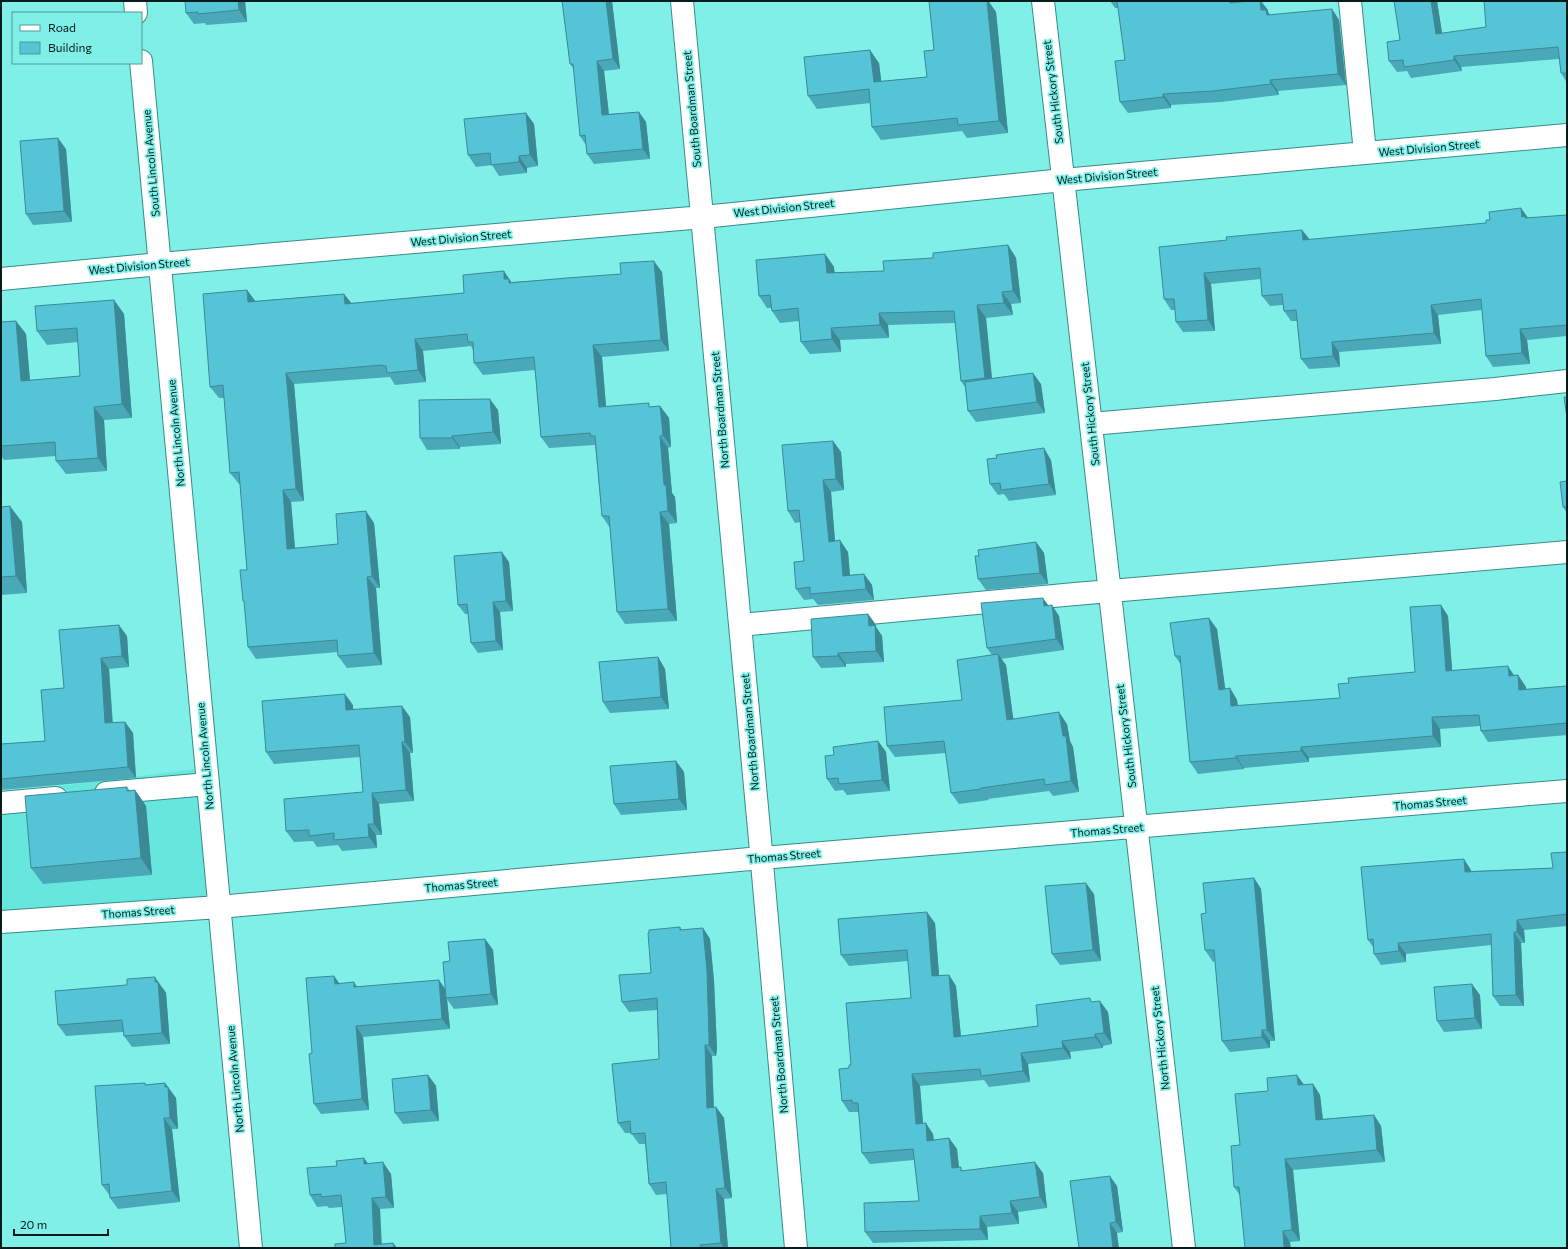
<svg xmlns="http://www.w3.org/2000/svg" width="1568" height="1249" viewBox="0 0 1568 1249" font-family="Commissioner,sans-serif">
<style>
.built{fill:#67e6de}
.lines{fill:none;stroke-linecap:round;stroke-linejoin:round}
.minor-casing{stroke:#368c88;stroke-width:24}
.minor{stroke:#fff;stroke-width:22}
.wall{fill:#49a9b8}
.shaded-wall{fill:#3c8996}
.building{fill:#55c4d6;stroke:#3c8996}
.labels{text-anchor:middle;stroke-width:3.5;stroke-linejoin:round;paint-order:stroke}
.street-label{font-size:11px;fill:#041d1c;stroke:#80efe8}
</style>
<rect width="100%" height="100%" fill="#80efe8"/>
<path class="built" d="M206,768L219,907L1,922V793Z"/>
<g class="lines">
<defs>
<path id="minor" d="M135,1L136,13
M682,1L759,829L796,1248
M1043,1L1184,1248
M1350,1L1365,153
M141,61L251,1248
M1,279L160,264L703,217L1063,180L1567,135
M1091,424L1495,389L1567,381
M740,625L1075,594L1567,552
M106,793L208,784
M1,803L56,798
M1,922L219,907L761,858L1567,791"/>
</defs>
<use href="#minor" class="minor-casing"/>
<use href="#minor" class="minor"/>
</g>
<path class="wall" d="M185,1H245L247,22L206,25L205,23L194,24L186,13Z
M562,1H612L620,69L604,71L609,114L639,112L646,122L650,159L594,164L587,154L586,145L580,136L574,69L570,64Z
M929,1H989V2L996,12L1008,133L967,138L962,131L881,140L872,127L870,103L817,109L808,96L879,63L881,81L927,77L934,50Z
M1110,1H1237V2L1268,10V12L1270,15L1332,9L1339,20L1346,85L1278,91L1279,95L1221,102L1171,105V108L1128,113L1120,102L1125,60L1118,8H1115Z
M1394,1H1437L1442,34L1486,27L1567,1V83L1561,73L1559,59L1461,67L1462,71L1411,78L1407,71L1397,72L1389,61L1400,40Z
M526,113L534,124L538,166L527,168V173L499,176L492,165L476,167L468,155Z
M66,149L72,222L33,225L26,214Z
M1567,215V336L1527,340L1530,364L1493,367L1486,356L1482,310L1438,315L1441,344L1339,352L1340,367L1309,369L1301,359L1297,321H1291L1284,311L1283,305L1270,306L1262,296L1261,279L1211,284L1215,331L1183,332L1176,322L1175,310H1171L1164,299L1227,240L1302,230L1310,240L1486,223L1528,218Z
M1008,245L1016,258L1021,303L1011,304L1013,315L986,318L992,378L1041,384L1045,413L976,422L968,411L965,387L961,381L955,323L888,325L889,338L840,340L841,352L810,354L801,342L799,321L780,323L772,311L771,308H767L759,296L825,254L834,267V273L884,271L933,258Z
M662,272L669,351L602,357L606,407H652L660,406L669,418L671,447L668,448L672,493L675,497L677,523L669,524L677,621L625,624L617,612L610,528L602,516L595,445L549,448L541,437L535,370L483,375L474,363L473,350L471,346L423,351L426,382L395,385L390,377L294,384L304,501L291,502L295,548L338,544L374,523L380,588H376L382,665L347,668L338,656V652L256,659L248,647L245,603L243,601L247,570L240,484H239L230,473L224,398H219L210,387L247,290L255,301L344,294L351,303L464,293L511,282Z
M114,300L124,314L132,418L104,420L107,471L66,474L56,461V456L4,460L1,456V322L16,321L26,334L30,380L80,376L78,342L47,345L37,331Z
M498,410L501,444L460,447V449L427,450L420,438Z
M833,441L841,452L844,490L831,492L835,541L848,552L850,575L864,574L872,585L874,600L818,605L813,599L804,600L796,589L804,561L800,522L795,523L788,511Z
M997,458L1051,460L1056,495L1009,501L1004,494L998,495L990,484Z
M1567,481V513L1563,507Z
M1,507L22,522L27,593L1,595Z
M1036,542L1044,553L1048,584L986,590L978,579L979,556Z
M509,562L513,611L500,612L503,650L478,653L471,643L468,614H465L458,605Z
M1049,605L1059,616L1064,650L1001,659L1006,665L1013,719L1067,724L1070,741L1073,747L1079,792L1053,796L1049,791L988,799L989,800L959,804L951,793L946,753L895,757L887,746L962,700L992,655L987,648Z
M1441,605L1448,616L1452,670L1518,675L1526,687V689L1567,686V735L1488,742L1481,731L1480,726L1440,729L1441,747L1309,758V762L1244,768V769L1198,774L1190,762L1181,665L1175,656L1217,629L1225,689L1230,688L1237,700L1238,706L1340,698L1349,683L1415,672Z
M868,614L876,625V627L882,636L884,662L846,664V667L821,668L813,657Z
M127,636L129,667L109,669L113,723L125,722L133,733L136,778L1,790V744L45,741L64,688Z
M658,657L665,669L669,709L610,713L603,702Z
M353,705V710L410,717L413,753H410L414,801L379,804L382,835H376L377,848L342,851L338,845L317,847L313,841L294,842L286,831L363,792L360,757L274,764L266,752Z
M878,741L886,752L890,791L847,795L843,790L835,791L827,779L834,755Z
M676,761L684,772L687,810L621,815L614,804Z
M129,790H135L146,806L152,875L43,884L31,868Z
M1567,852V926L1524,930L1525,943H1521L1524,1006H1500L1493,996L1491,945L1406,954V962L1381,965L1374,954L1373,947L1368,940L1471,870V871L1553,868Z
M1254,878L1261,889L1275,1041H1270V1048L1230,1052L1222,1041L1215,961L1213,962L1205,950L1206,913Z
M1094,894L1101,961L1060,965L1052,954Z
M935,923L939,976L949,975L956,986L961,1036L1038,1026L1092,1002L1108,1012L1112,1044L1103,1046V1048L1070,1052L1071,1059L1028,1064L1030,1082L989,1087L984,1080L920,1086L923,1123L933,1134L934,1140L949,1138L957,1149L959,1167L963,1171L1043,1173L1047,1208L1018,1212L1019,1224L987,1227L988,1240L873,1243L865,1232L919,1201L914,1160L870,1164L862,1153L859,1113L858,1112H849L842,1101L849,1068L851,1065L911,998L908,961L849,966L841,955Z
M680,927L682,930L703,928L710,939L714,981L717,1049L716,1056H712L714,1108L716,1107L724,1118L732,1198L724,1199L728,1248H671L667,1194L656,1195L649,1184L645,1144H639L631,1133H625L618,1123L659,1059L657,1010L629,1012L622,1002L651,973Z
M485,939L493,950L498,1005L454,1009L447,999L450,1029L363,1037L369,1110L321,1114L314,1104L312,1053L334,976L339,983L357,987L445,989L450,961Z
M163,988L166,993L170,1044L132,1047L124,1036L123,1032L66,1036L58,1025Z
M1480,995L1482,1029L1444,1032L1437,1021Z
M428,1075L436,1086L439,1121L403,1124L395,1113Z
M145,1083L146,1085L165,1083L176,1098L178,1129H172L180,1202L118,1209L110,1198V1196L102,1185Z
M1313,1084L1320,1095L1323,1119L1374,1115L1381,1126L1385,1162L1293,1170L1300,1241L1290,1242L1239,1194L1234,1187L1240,1145L1268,1091L1304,1085Z
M368,1164L391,1174L394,1208L380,1209L381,1244L393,1243L397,1248H335L346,1243L342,1207L329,1208L327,1206L317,1207L310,1195Z
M1117,1186L1123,1232L1117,1233L1079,1248Z"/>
<path class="shaded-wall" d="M238,1H245L247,22L239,10Z
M606,1H612L620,69L613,59Z
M982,1H989V2L996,12L1008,133L999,121Z
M1230,1H1237L1238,14L1230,3Z
M1260,1H1261L1268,10V12L1274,21L1261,10Z
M1431,1H1437L1444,45L1436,34Z
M1332,9L1339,20L1346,85L1338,74Z
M870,50L879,63L883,95L874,82Z
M1454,56L1461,67L1462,71L1454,60Z
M597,61L604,71L610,125L602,115Z
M1270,80L1278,91L1279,95L1271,84Z
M1163,94L1171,105V108L1163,97Z
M639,112L646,122L650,159L643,149Z
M526,113L534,124L538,166L530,155Z
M58,138L66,149L72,222L64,211Z
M519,156L527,168V173L519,162Z
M1521,208L1529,219V222L1522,217Z
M1302,230L1310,240H1303Z
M1008,245L1016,258L1021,303L1013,291Z
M825,254L834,267L836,285L827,273Z
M654,261L662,272L669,351L661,340Z
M504,271L512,283L518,294L504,279Z
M1204,273L1211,284L1215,331L1208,320Z
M247,290L256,302H248Z
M1002,292L1011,304L1013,315L1004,303Z
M344,294L353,305L345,304Z
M114,300L124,314L132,418L122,404Z
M977,305L986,318L993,390L985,378Z
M1431,305L1438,315L1441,344L1434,333Z
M879,313L888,325L889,338L880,325Z
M16,321L26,334L31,394L21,381Z
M831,328L840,340L841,352L832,339Z
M1520,329L1527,340L1530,364L1522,353Z
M415,339L423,351L426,382L418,370Z
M1332,342L1339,352L1340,367L1333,356Z
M593,345L602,357L607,419L599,407Z
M286,373L294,384L304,501L296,489Z
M1033,373L1041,384L1045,413L1037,402Z
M490,399L498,410L501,444L493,432Z
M660,406L669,418L671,447L663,435Z
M94,407L104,420L107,471L98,458Z
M452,436L460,447V449L452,438Z
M660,436L668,448L672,493L675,497L677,523L668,511L664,485Z
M833,441L841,452L844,490L836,479Z
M1044,448L1051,460L1056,495L1049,484Z
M823,480L831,492L836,553L829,542Z
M283,490L291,502L296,561L287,549Z
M10,506L22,522L27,593L16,576Z
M366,511L374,523L380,588L372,576Z
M660,512L669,524L677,621L668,609Z
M840,540L848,552L851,587L843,576Z
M1036,542L1044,553L1048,584L1040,573Z
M502,552L509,562L513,611L506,601Z
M864,574L872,585L874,600L866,589Z
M367,577L376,588L382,665L374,653Z
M1043,598L1051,609L1044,606Z
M493,602L500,612L503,650L496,641Z
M1052,605L1059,616L1064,650L1056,639Z
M1441,605L1448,616L1453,682L1446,671Z
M868,614L876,625V627L882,636L884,662L876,651L869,626Z
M1209,618L1217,629L1227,701L1219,690Z
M119,625L127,636L129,667L122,656Z
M838,653L846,664V667L838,656Z
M998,654L1006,665L1015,731L1007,720Z
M658,657L665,669L669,709L661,697Z
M101,658L109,669L113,734L105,723Z
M1508,666L1515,677L1509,676Z
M1518,675L1526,687L1527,701L1519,690Z
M1230,688L1237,700L1239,718L1231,706Z
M345,694L353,705L354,722L346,710Z
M402,706L410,717L413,753L405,742Z
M1059,712L1067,724L1070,741L1073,747L1079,792L1071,781L1063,736Z
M1432,717L1440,729L1441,747L1433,736Z
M125,722L133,733L136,778L128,767Z
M878,741L886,752L890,791L882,780Z
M402,742L410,753L414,801L406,790Z
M1301,747L1309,758V762L1301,751Z
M1236,756L1244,768V769L1236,758Z
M676,761L684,772L687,810L679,799Z
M127,787L136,800L135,790L146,806L152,875L141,858Z
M372,793L379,804L382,835L374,824Z
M368,824L376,835L377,848L369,837Z
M1464,859L1471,870L1472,883L1465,872Z
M1254,878L1261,889L1275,1041L1267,1030Z
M1086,883L1094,894L1101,961L1093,950Z
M927,912L935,923L940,987L932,976Z
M1517,920L1524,930L1525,943L1517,932Z
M703,928L710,939L714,981L717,1049L716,1056L709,1045Z
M1514,932L1521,943L1524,1006L1516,995Z
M485,939L493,950L498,1005L491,994Z
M1398,943L1406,954V962L1399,951Z
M949,975L956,986L962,1048L954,1037Z
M334,976L341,986L335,984Z
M155,977L166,993L170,1044L162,1033Z
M439,980L446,990V998L447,999L450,1029L442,1019Z
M354,982L361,993L354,987Z
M1472,984L1480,995L1482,1029L1475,1018Z
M1100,1001L1108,1012L1112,1044L1104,1033Z
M356,1026L363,1037L369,1110L362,1099Z
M1262,1030L1270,1041V1048L1262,1037Z
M1095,1034L1103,1046V1048L1095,1037Z
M1062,1041L1070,1052L1071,1059L1063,1048Z
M705,1045L712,1056L714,1119L707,1108Z
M1021,1053L1028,1064L1030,1082L1023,1071Z
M912,1074L920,1086L924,1135L916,1124Z
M428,1075L436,1086L439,1121L431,1110Z
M1297,1075L1305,1086L1298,1085Z
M165,1083L176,1098L178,1129L170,1118Z
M1313,1084L1320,1095L1324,1131L1316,1120Z
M716,1107L724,1118L732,1198L725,1188Z
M1374,1115L1381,1126L1385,1162L1377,1150Z
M164,1118L172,1129L180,1202L172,1191Z
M926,1123L933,1134L935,1152L927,1141Z
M949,1138L957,1149L960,1179L952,1168Z
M364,1158L372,1169L364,1164Z
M1285,1159L1293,1170L1300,1241L1292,1230Z
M383,1162L391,1174L394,1208L386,1197Z
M1035,1162L1043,1173L1047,1208L1040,1197Z
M1110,1176L1117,1186L1123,1232L1116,1222Z
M716,1189L724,1199L728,1248H724L721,1243Z
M372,1198L380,1209L382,1248L374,1245Z
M1010,1201L1018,1212L1019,1224L1012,1213Z
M980,1216L987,1227L988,1240L980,1229Z
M1110,1223L1117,1233L1119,1248H1113Z
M1283,1231L1290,1242L1291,1248H1284Z
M393,1243L397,1248H394Z"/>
<path class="building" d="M185,1H238L239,10L198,14V12L186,13Z
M562,1H606L613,59L597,61L602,115L639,112L643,149L587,154L585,135L580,136L573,64H570Z
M929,1H987L999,121L958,125L957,118L872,127L869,89L808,96L804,57L870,50L874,82L927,77L924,51L934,50Z
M1117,1H1230V3L1248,1H1260L1261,10H1266L1267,15L1332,9L1338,74L1270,80L1271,84L1213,91L1163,94V97L1120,102L1115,61L1125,60Z
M1394,1H1431L1436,34L1486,27L1484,1H1567V73H1561L1558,47L1454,56V60L1404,67L1403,60L1389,61L1387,42L1400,40Z
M526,113L530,155L519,156V162L491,165L490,153L468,155L464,119Z
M58,138L64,211L26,214L20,141Z
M1521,208L1522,217L1525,216V218L1567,215V325L1520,329L1522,353L1486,356L1481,299L1431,305L1434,333L1332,342L1333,356L1301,359L1296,310L1284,311L1282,294L1262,296L1260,268L1204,273L1208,320L1176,322L1174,299H1164L1159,247L1227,240L1226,237L1302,230L1303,240L1486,223V220H1490L1489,212Z
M1008,245L1013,291L1002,292L1004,303L977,305L985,378L961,381L954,311L879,313L880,325L831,328L832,339L801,342L798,308L772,311L770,295L759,296L756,260L825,254L827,273L884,271L883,261L933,258V253Z
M654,261L661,340L593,345L599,407L649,403V407L660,406L663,435L660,436L664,485H666L668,511L660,512L668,609L617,612L609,516H602L595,436H591L590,433L541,437L534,357L474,363L473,342H468L467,334L415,339L418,370L387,373L386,366H383V365L286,373L296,489L283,490L287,549L338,544L336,514L366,511L372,576L367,577L374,653L338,656L337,640L248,647L244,601H243L240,570H247L239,472L230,473L223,385L210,387L203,294L247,290L248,302L344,294L345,304L464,293L463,275L504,271V279H509V283L567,278L621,274L620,263Z
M114,300L122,404L94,407L98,458L56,461L55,442L1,446V322L16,321L21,381L80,376L77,328L37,331L35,306Z
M1033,373L1037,402L968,411L965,382Z
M1564,397H1567V418Z
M490,399L493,432L452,436V438H420L419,400Z
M833,441L836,479L823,480L829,542L840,540L843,576L864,574L866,589L810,594V587L796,589L794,562L804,561L799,510L788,511L782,445Z
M1044,448L1049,484L1001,490L1000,483L990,484L987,459L997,458L996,455Z
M1567,481V507H1563L1560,482Z
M10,506L16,576L1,577V507Z
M1036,542L1040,573L978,579L975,556H979L978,550Z
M502,552L506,601L493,602L496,641L471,643L467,604L458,605L454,556Z
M1043,598L1044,606L1052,605L1056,639L987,648L981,603Z
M1441,605L1446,671L1508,666L1509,676L1518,675L1519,690L1567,686V723L1481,731L1479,715L1432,717L1433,736L1301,747V751L1236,756V758L1190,762L1180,656H1175L1170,623L1209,618L1219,690L1230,688L1231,706L1340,698L1338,684L1349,683L1348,678L1415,672L1410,607Z
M868,614L869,626L875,625L876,651L838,653V656L813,657L811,619Z
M119,625L122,656L101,658L105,723L125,722L128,767L1,779V744L45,741L41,690L64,688L59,630Z
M998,654L1007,720L1059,712L1063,736H1066L1071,781L1045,785L1044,779L981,788V789L951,793L944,741L887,746L884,707L962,700L957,660Z
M658,657L661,697L603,702L599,662Z
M345,694L346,710L402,706L405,742H402L406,790L372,793L374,824H368L369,837L334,840V833L309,836V830L286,831L284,799L363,792L359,745L266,752L262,701Z
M878,741L882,780L839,784L838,778L827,779L825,756L834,755L833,747Z
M676,761L679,799L614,804L610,766Z
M127,787V791L135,790L141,858L31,868L25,796Z
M1567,852V914L1517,920V932H1514L1516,995L1493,996L1491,934L1398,943L1399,951L1374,954L1373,939L1368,940L1361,867L1464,859L1465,872L1553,868L1551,853Z
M1254,878L1267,1030H1262V1037L1222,1041L1214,950H1205L1201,914L1206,913L1203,883Z
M1086,883L1093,950L1052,954L1045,886Z
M927,912L932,976L949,975L954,1037L1038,1026L1036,1005L1090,998L1091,1002L1100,1001L1104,1033L1095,1034V1037L1062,1041L1063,1048L1021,1053L1023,1071L981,1076L980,1069L912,1074L916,1124L926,1123L927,1141L949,1138L952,1168L961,1167V1171L1035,1162L1040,1197L1010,1201L1012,1213L980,1216V1229L865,1232L864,1203L919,1201L913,1149L862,1153L858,1103H852V1100L842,1101L839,1069L849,1068V1065H851L846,1003L911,998L907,950L841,955L838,919Z
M680,927V930L703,928L707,971L709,1038V1045H705L707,1108L716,1107L725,1188L716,1189L721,1243L700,1245L701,1248H671L666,1182L649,1184L645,1133L631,1134L630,1121L618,1123L612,1064L659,1059L657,998L622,1002L619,975L651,973L648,933H649V930Z
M485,939L491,994L446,998L443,962L450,961L448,942Z
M334,976L335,984L354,982V987L439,980L442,1019L356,1026L362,1099L314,1104L309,1054L312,1053L306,978Z
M155,977V982H158L162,1033L124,1036L122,1020L58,1025L55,991L127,985V979Z
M1472,984L1475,1018L1437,1021L1434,987Z
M428,1075L431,1110L395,1113L392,1079Z
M1297,1075L1298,1085L1313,1084L1316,1120L1374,1115L1377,1150L1285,1159L1292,1230L1283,1231L1284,1248H1245L1239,1187H1234L1231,1146L1240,1145L1235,1094L1268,1091L1267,1078Z
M145,1083V1085L165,1083V1087H168L170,1118H164L172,1191L110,1198L109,1184L102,1185L95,1086Z
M364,1158V1164L383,1162L386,1197L372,1198L374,1245L393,1243L394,1248H335V1244L346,1243L341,1195L321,1197V1194L310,1195L307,1168L337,1166L336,1161Z
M1110,1176L1116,1222L1110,1223L1113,1248H1079L1070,1181Z"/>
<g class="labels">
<g class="street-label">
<text transform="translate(1053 92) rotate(-97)" y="4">South Hickory Street</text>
<text transform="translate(692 109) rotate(-95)" y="4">South Boardman Street</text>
<text transform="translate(1429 148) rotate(-5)" y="4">West Division Street</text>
<text transform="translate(151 163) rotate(-95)" y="4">South Lincoln Avenue</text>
<text transform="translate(1107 176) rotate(-5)" y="4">West Division Street</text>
<text transform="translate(784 208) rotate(-6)" y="4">West Division Street</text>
<text transform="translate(461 238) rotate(-5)" y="4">West Division Street</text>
<text transform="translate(139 266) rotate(-5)" y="4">West Division Street</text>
<text transform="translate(720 410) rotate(-95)" y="4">North Boardman Street</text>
<text transform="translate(1090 414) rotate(-96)" y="4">South Hickory Street</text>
<text transform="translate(176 433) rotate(-95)" y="4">North Lincoln Avenue</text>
<text transform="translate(750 732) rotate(-95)" y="4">North Boardman Street</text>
<text transform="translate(1126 736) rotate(-97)" y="4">South Hickory Street</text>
<text transform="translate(205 756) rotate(-95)" y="4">North Lincoln Avenue</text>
<text transform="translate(1430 803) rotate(-5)" y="4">Thomas Street</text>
<text transform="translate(1107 830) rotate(-5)" y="4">Thomas Street</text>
<text transform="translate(784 856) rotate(-5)" y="4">Thomas Street</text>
<text transform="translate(461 885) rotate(-5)" y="4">Thomas Street</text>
<text transform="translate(138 912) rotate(-4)" y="4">Thomas Street</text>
<text transform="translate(1160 1038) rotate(-96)" y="4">North Hickory Street</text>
<text transform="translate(779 1055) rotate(-95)" y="4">North Boardman Street</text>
<text transform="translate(235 1079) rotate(-95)" y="4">North Lincoln Avenue</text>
</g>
</g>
<rect width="1568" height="1249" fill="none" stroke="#041d1c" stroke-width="4"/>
<rect x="12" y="12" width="130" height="52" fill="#80efe8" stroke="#4e9b96"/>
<rect x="20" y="25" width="20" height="6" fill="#ffffff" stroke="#4e9b96"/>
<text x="48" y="32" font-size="12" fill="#041d1c">Road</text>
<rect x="20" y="42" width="20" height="12" fill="#55c4d6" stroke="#4e9b96"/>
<text x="48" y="52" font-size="12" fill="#041d1c">Building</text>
<path d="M14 1229v6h94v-6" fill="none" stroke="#041d1c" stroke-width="2"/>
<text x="20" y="1229" font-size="12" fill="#041d1c" stroke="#80efe8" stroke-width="3" paint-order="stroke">20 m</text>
</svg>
